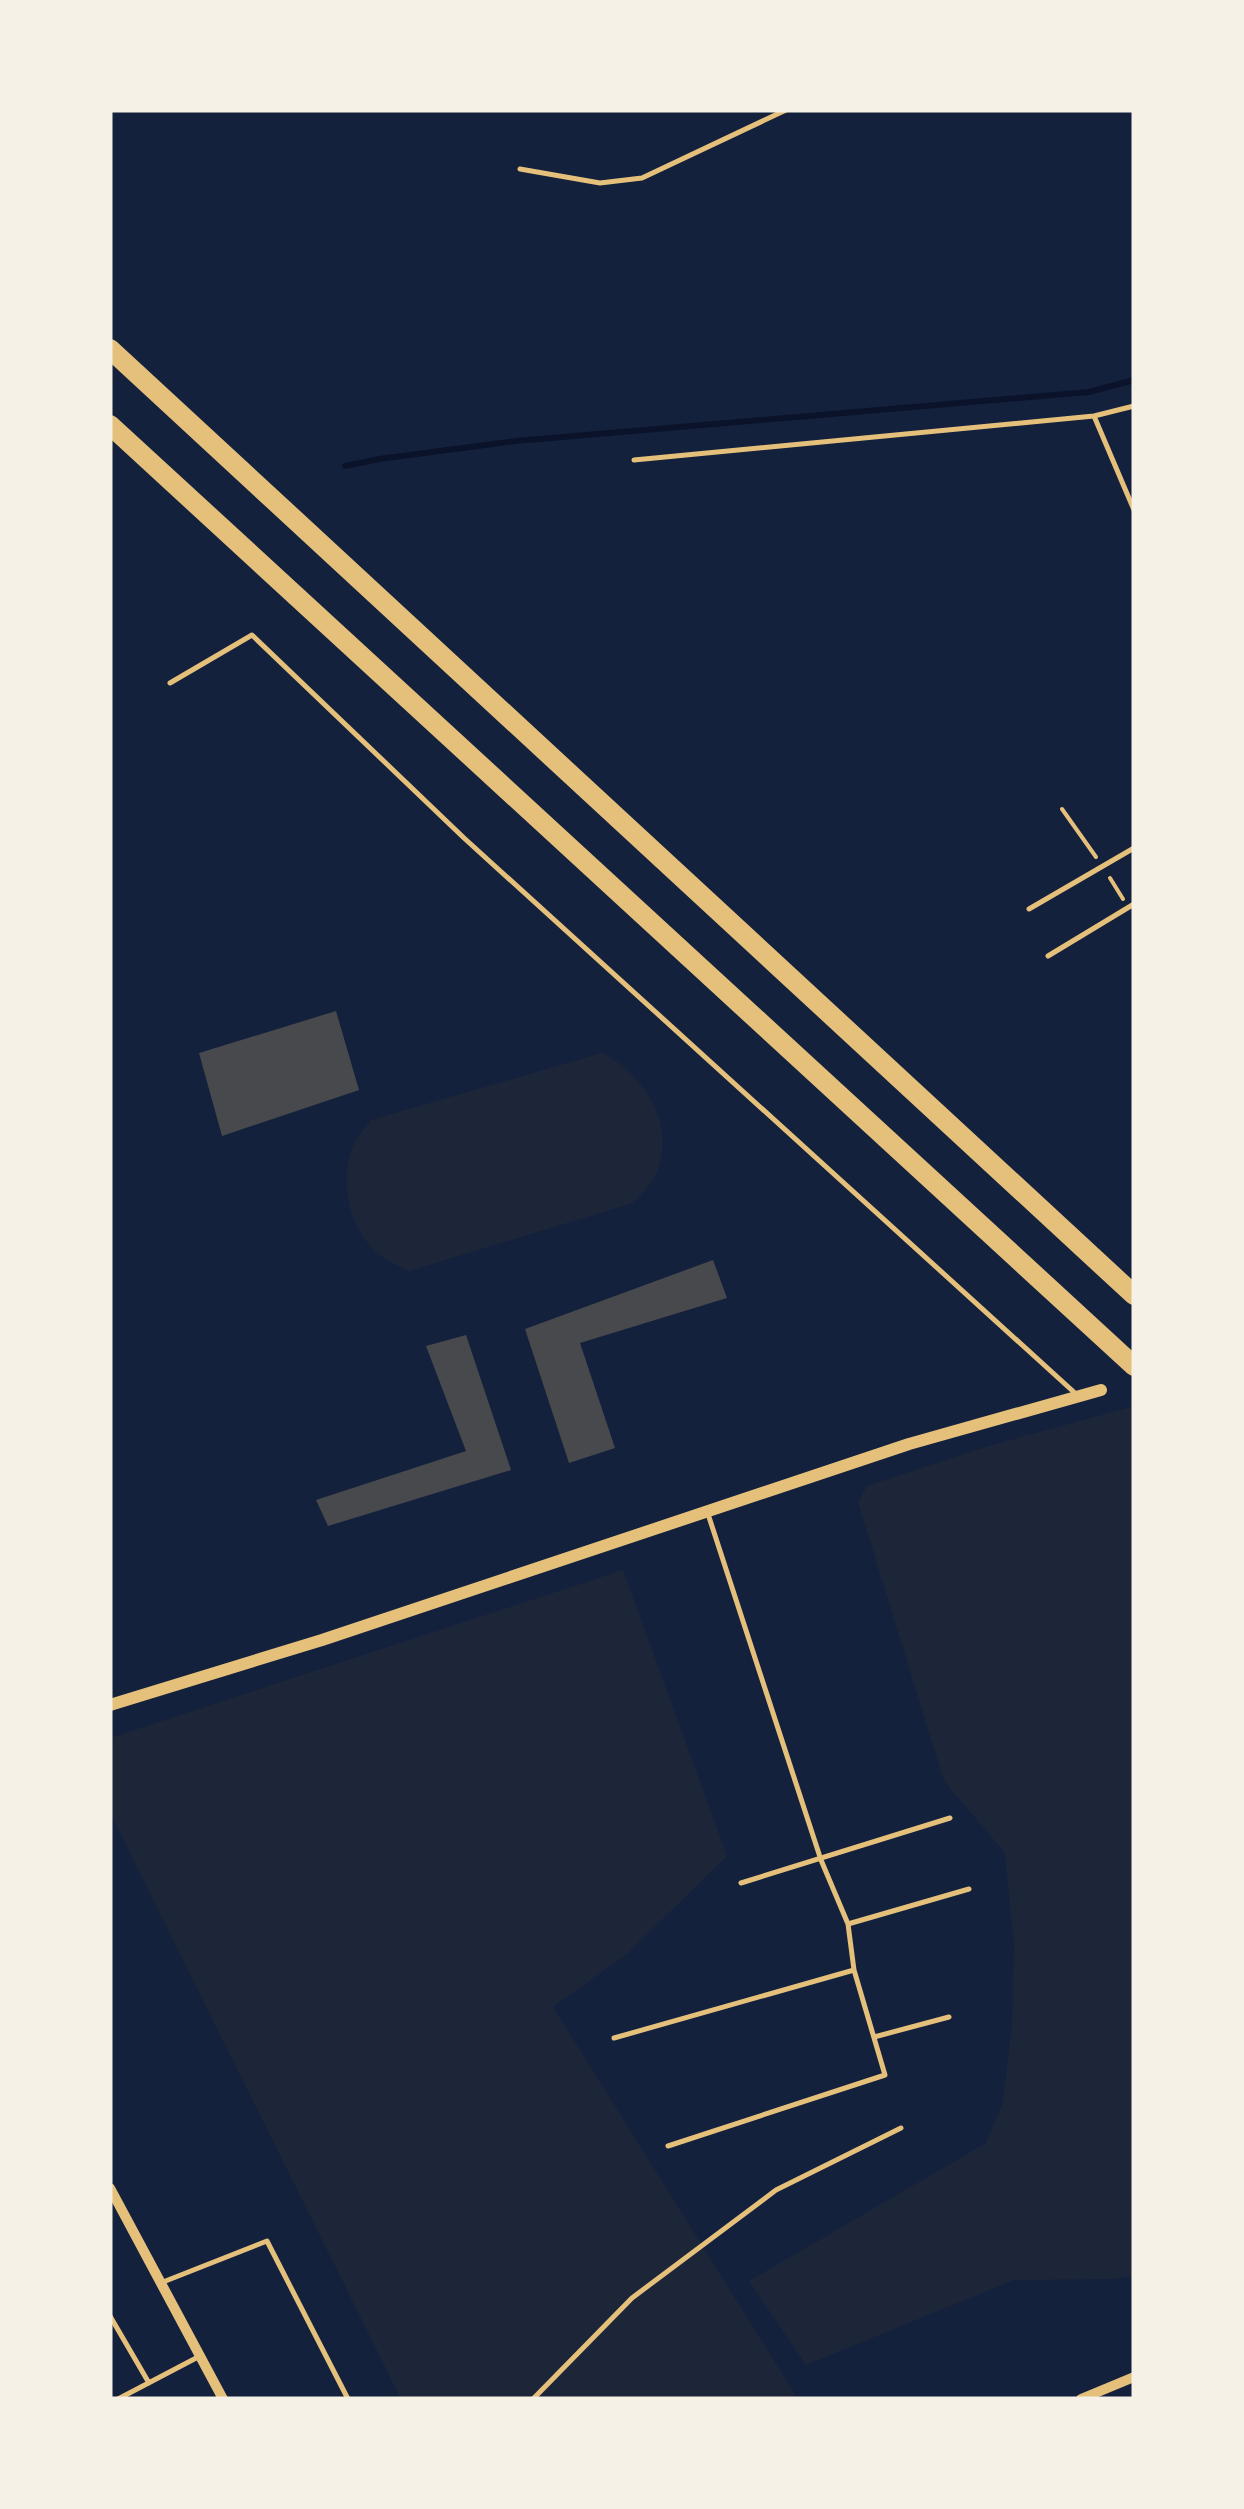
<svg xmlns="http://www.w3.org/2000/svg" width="1244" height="2509" viewBox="0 0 1244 2509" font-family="'DM Sans',sans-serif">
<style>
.green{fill:#1d2539}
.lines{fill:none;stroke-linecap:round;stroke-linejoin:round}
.stream{stroke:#0b132b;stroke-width:6}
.building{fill:#48494c}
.path{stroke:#e5c07b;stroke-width:4}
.service{stroke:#e5c07b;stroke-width:5}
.minor{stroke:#e5c07b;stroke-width:10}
.tertiary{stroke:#e5c07b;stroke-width:12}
.motorway{stroke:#e5c07b;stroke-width:20}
</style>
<rect width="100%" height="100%" fill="#14213d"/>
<path class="green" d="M602,1053C644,1074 676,1124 657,1172C653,1183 641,1194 633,1203L409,1271C400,1266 389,1262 381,1256C350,1232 338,1182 353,1146C357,1137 365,1129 371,1120Z
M1134,1406V2276L1114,2279L1014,2280L806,2365L749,2281L986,2143L1003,2102L1012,2025L1014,1945L1005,1853L944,1781L858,1502L867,1486L982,1448Z
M623,1570L727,1856L627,1954L553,2007L798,2399H401L110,1813V1738Z"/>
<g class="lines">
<path class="stream" d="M345,466L379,459L516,441L1089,392L1134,380"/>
</g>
<path class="building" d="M336,1011L359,1090L222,1136L199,1053Z
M713,1260L727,1298L580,1343L615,1448L569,1463L525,1329Z
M466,1335L511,1470L328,1526L316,1500L466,1451L426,1346Z"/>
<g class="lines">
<path class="path" d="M1062,809L1096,857
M1110,878L1123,899"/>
<path class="service" d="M520,169L600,183L642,178L786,110
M1094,416L1134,510
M634,460L1094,416L1134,406
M170,683L252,635L464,838L1076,1394
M1029,909L1134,848
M1048,956L1134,904
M741,1883L950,1818
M848,1924L969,1889
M874,2037L949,2017
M614,2038L854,1970
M668,2146L885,2075L854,1970L848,1924L821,1860L708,1514
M163,2282L267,2241L348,2399
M110,2316L149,2383
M118,2399L200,2356
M533,2399L632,2298L776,2190L901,2128"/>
<path class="minor" d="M110,2188L223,2399
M1081,2399L1134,2377"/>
<path class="tertiary" d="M110,1705L322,1640L909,1444L1101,1390"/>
<path class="motorway" d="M110,349L1134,1295
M110,425L1134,1366"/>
</g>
<rect width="1244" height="2509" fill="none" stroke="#f6f1e7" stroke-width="225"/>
</svg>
